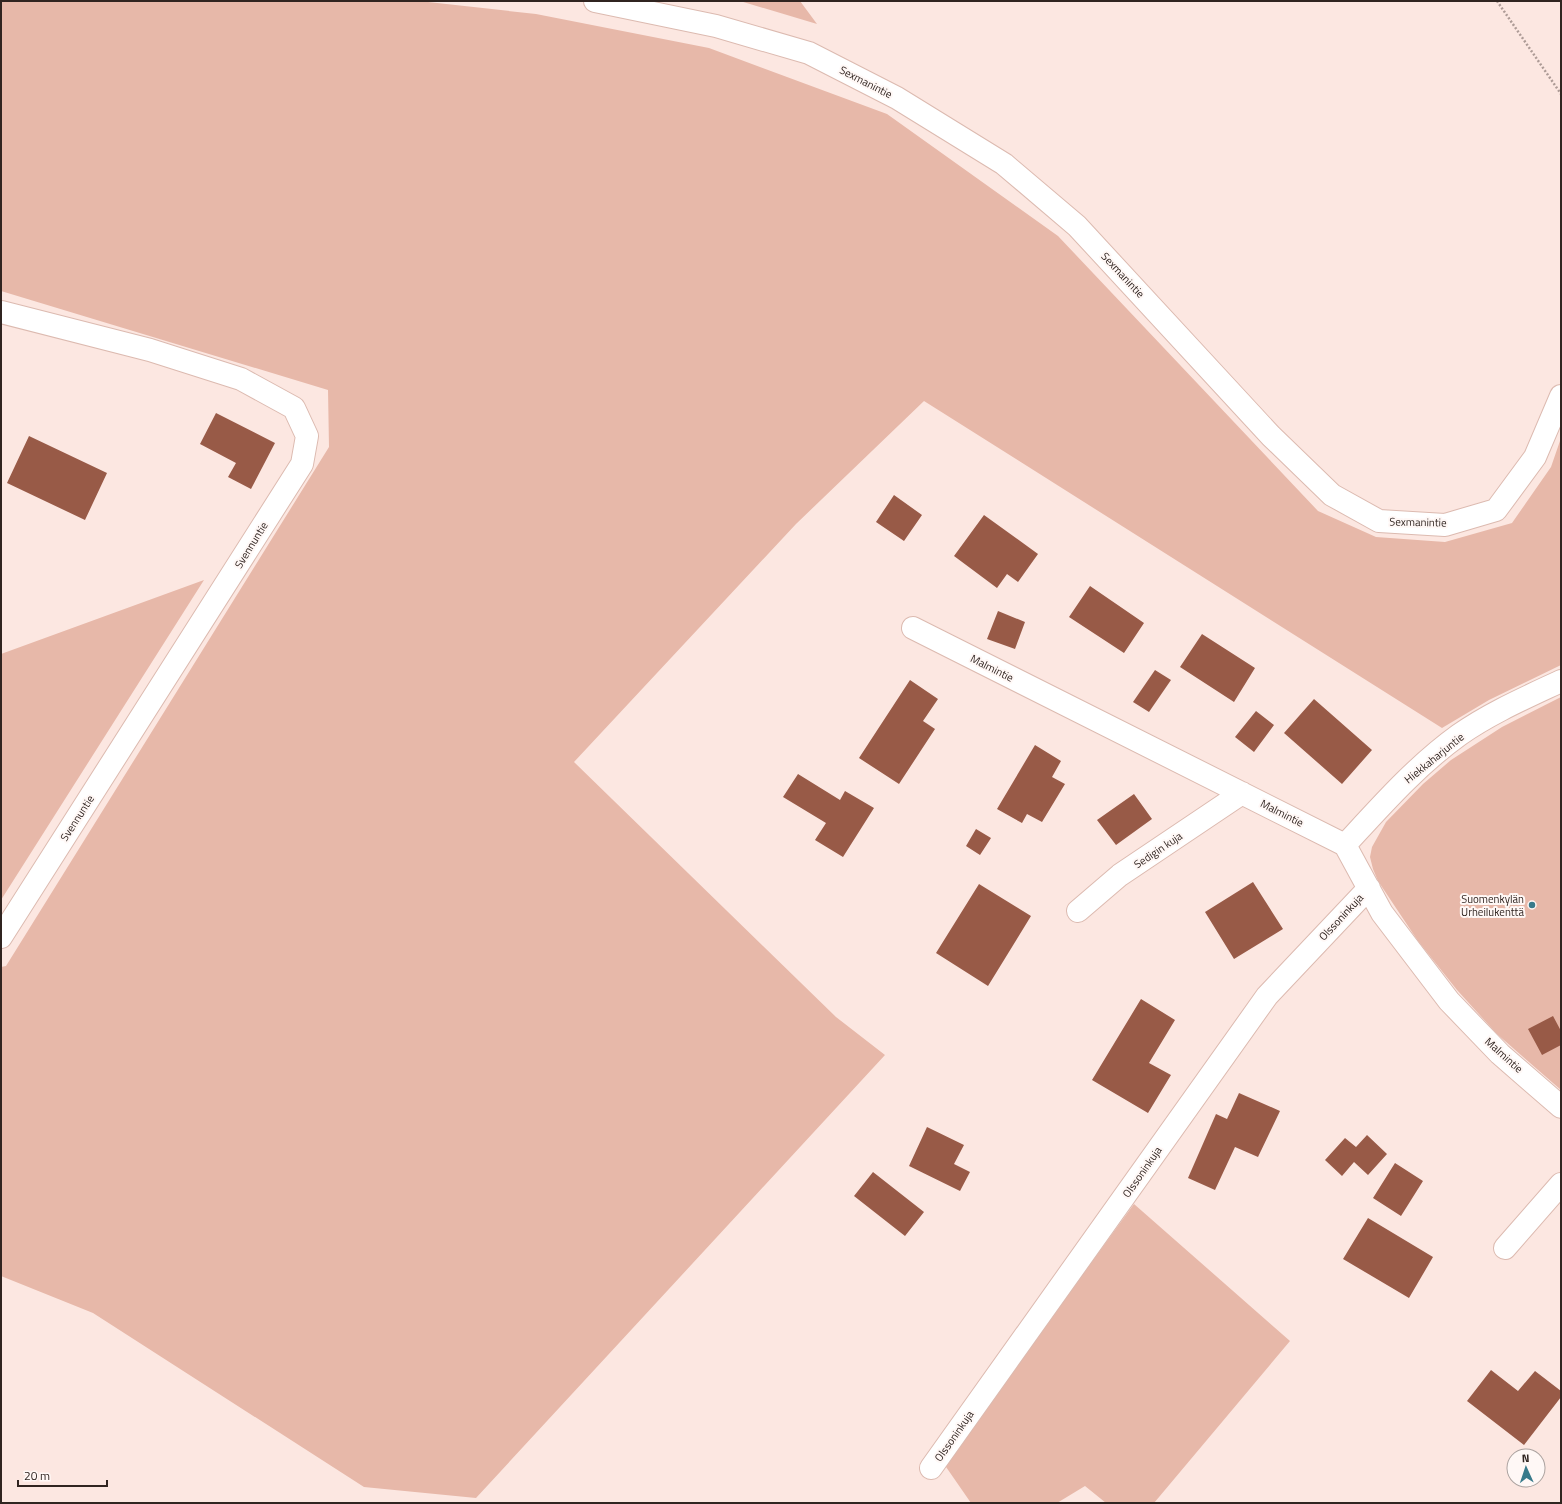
<svg xmlns="http://www.w3.org/2000/svg" width="1562" height="1504" viewBox="0 0 1562 1504" font-family="'Titillium Web',sans-serif">
<style>
.green{fill:#e7b8a9}
.building{fill:#985a47}
.lines{fill:none;stroke-linecap:round;stroke-linejoin:round}
.minor-casing{stroke:#dcbab0;stroke-width:24}
.path{stroke:#ad9b96;stroke-width:2.5;stroke-dasharray:2 2;stroke-linecap:butt}
.minor{stroke:#fff;stroke-width:22}
.poi-dot{fill:#387a8b;stroke:#fff8f6;stroke-width:1.5}
.labels{text-anchor:middle;stroke-width:4;stroke-linejoin:round;paint-order:stroke}
.street-label{font-size:11px;fill:#302420;stroke:#fff8f6}
.poi-label{font-size:11px;fill:#302420;stroke:#fff8f6;text-anchor:end}
</style>
<rect width="100%" height="100%" fill="#fce7e1"/>
<path class="green" d="M1,1H419L536,14L709,48L887,114L1058,236L1318,511L1376,537L1445,542L1512,523L1551,467L1561,438V665L1489,700L1442,728L924,401L796,524L574,762L836,1017L885,1055L476,1498L364,1487L93,1313L1,1276V967L6,966L329,447L328,390L1,291Z
M740,1H800L817,24Z
M204,580L1,900V654Z
M1561,697V1090L1497,1034L1457,990L1418,941L1378,881L1373,869L1370,857L1372,847L1386,822L1423,784L1451,760L1502,727Z
M1134,1204L1290,1341L1154,1503H1106L1085,1486L1057,1503H971L944,1464Z"/>
<path class="building" d="M216,413L275,443L251,489L228,477L236,463L200,444Z
M29,436L107,473L85,520L7,483Z
M894,495L922,515L904,541L876,522Z
M984,515L1038,554L1018,582L1007,574L997,588L954,556Z
M1090,586L1144,623L1124,653L1069,617Z
M998,611L1025,622L1015,649L987,639Z
M1202,634L1255,668L1234,702L1180,667Z
M1155,670L1171,680L1149,712L1133,702Z
M910,680L938,699L923,721L935,729L899,784L859,758Z
M1314,699L1372,750L1342,784L1284,733Z
M1256,711L1274,725L1254,752L1235,737Z
M1035,745L1061,761L1052,777L1065,784L1042,822L1027,814L1022,823L997,809Z
M798,774L840,800L845,791L874,808L843,857L815,840L826,823L783,797Z
M1134,794L1152,819L1116,845L1097,820Z
M976,829L991,838L980,855L966,846Z
M1253,882L1283,929L1234,959L1205,912Z
M979,884L1031,916L988,986L936,953Z
M1141,999L1175,1020L1149,1063L1171,1075L1148,1113L1092,1080Z
M1553,1016L1561,1031V1045L1542,1055L1528,1029Z
M1239,1093L1280,1111L1258,1157L1235,1147L1215,1190L1188,1178L1216,1114L1227,1119Z
M927,1127L964,1145L954,1164L970,1172L960,1191L909,1166Z
M1367,1135L1387,1154L1368,1175L1354,1162L1342,1176L1325,1160L1345,1138L1356,1147Z
M1395,1163L1423,1181L1401,1216L1373,1198Z
M873,1172L924,1212L905,1236L854,1196Z
M1368,1218L1433,1257L1409,1298L1343,1259Z
M1491,1370L1518,1391L1535,1371L1561,1391V1397L1524,1445L1467,1401Z"/>
<g class="lines">
<defs>
<path id="minor" d="M595,1L716,26L809,53L897,98L1004,164L1077,226L1271,436L1332,495L1379,521L1445,525L1496,510L1535,457L1561,396
M1,312L150,350L241,379L294,408L307,436L302,464L1,937
M913,628L1345,845L1382,913L1449,1001L1500,1054L1561,1107
M1345,845C1381,806 1416,766 1459,735C1490,713 1527,697 1561,681
M1078,911L1120,875L1242,793
M1505,1248L1561,1184
M931,1468L1267,996L1369,888"/>
</defs>
<use href="#minor" class="minor-casing"/>
<path class="path" d="M1497,1L1561,94"/>
<use href="#minor" class="minor"/>
</g>
<circle class="poi-dot" cx="1532" cy="905" r="4"/>
<g class="labels">
<g class="street-label">
<text transform="translate(866 82) rotate(27)" y="4">Sexmanintie</text>
<text transform="translate(1123 275) rotate(47)" y="4">Sexmanintie</text>
<text transform="translate(1418 522) rotate(1)" y="4">Sexmanintie</text>
<text transform="translate(251 545) rotate(-58)" y="4">Svennuntie</text>
<text transform="translate(992 668) rotate(27)" y="4">Malmintie</text>
<text transform="translate(1434 758) rotate(-39)" y="4">Hiekkaharjuntie</text>
<text transform="translate(1282 813) rotate(27)" y="4">Malmintie</text>
<text transform="translate(77 818) rotate(-57)" y="4">Svennuntie</text>
<text transform="translate(1158 850) rotate(-34)" y="4">Sedigin kuja</text>
<text transform="translate(1341 917) rotate(-47)" y="4">Olssoninkuja</text>
<text transform="translate(1504 1055) rotate(42)" y="4">Malmintie</text>
<text transform="translate(1142 1172) rotate(-55)" y="4">Olssoninkuja</text>
<text transform="translate(954 1436) rotate(-55)" y="4">Olssoninkuja</text>
</g>
<g class="poi-label">
<text x="1524" y="903">Suomenkylän<tspan x="1524" dy="13">Urheilukenttä</tspan></text>
</g>
</g>
<rect width="1562" height="1504" fill="none" stroke="#302420" stroke-width="4"/>
<g transform="translate(1526 1468) rotate(357)"><circle r="19" fill="#fff8f6" stroke="#aca3a0"/>
<path d="M0-3L7 15L0 10L-7 15Z" fill="#387a8b"/>
<text y="-6" font-size="11" font-weight="bold" text-anchor="middle" fill="#302420">N</text>
</g>
<path d="M18 1480v6h89v-6" fill="none" stroke="#302420" stroke-width="2"/>
<text x="24" y="1480" font-size="12" fill="#302420" stroke="#fff8f6" stroke-width="3" paint-order="stroke">20 m</text>
</svg>
